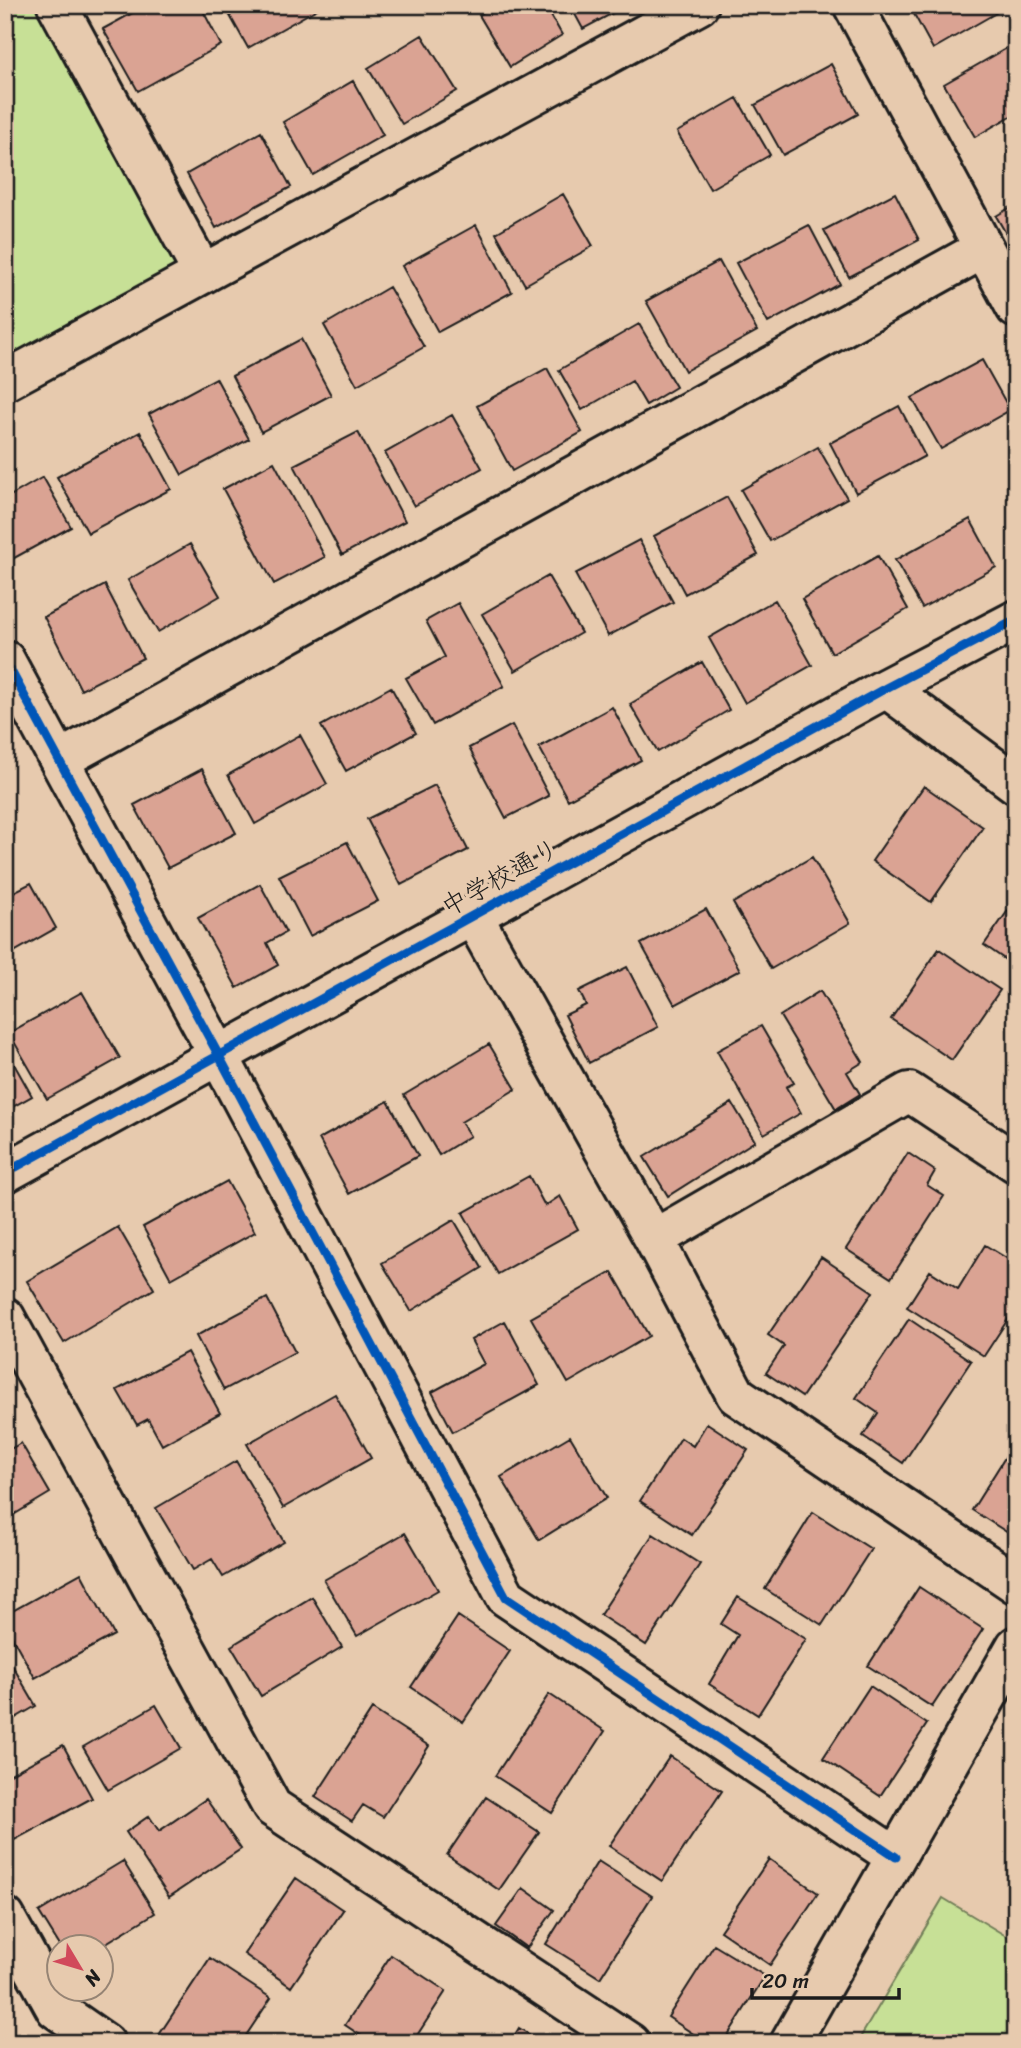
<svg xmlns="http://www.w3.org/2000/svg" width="1021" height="2048" viewBox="0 0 1021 2048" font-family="Sriracha,'Klee One',sans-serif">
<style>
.green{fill:#c7e096;stroke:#727e59;stroke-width:2}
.building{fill:#daa393;stroke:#1c1c1c;stroke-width:2}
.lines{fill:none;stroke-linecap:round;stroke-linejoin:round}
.minor-casing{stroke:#1c1c1c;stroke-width:44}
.minor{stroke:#e7caae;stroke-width:38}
.cycleway-casing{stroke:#e7caae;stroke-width:13}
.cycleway{stroke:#0057b8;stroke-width:9}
.labels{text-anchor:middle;stroke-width:7;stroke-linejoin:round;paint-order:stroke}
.street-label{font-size:26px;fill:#1c1c1c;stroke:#e7caae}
</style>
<rect width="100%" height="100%" fill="#e7caae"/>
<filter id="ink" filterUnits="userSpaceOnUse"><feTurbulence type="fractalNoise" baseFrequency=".0143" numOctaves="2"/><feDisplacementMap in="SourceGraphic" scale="14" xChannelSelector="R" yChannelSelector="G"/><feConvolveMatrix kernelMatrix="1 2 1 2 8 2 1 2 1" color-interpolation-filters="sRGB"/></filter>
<g filter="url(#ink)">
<path class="green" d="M5,5H57L203,274L5,381Z
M943,1898L1016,1942V2043H857Z"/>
<path class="building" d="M147,5H200L221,45L138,91L103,29Z
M224,5H324L248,48Z
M495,5H545L562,35L510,67L479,15Z
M570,5H628L583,29Z
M909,5H991L996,13L933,49Z
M422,35L457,91L402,124L368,68Z
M1016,43V113L975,137L944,84Z
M831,64L858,114L783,155L755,105Z
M353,81L383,135L313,175L283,122Z
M737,98L770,155L710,189L677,132Z
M261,132L291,187L216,228L187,174Z
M895,193L919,240L849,277L824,230Z
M563,194L593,246L525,285L496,233Z
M1016,204V251L996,216Z
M476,225L512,292L438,332L402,266Z
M809,225L840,284L768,323L736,263Z
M719,261L757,331L685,371L646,301Z
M389,287L424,347L357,385L324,325Z
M639,324L676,387L646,405L632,381L582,410L559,370Z
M301,339L331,395L261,432L232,376Z
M982,360L1010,410L941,449L912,398Z
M547,368L582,432L512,471L477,406Z
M216,378L249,439L182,475L149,414Z
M899,406L925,456L856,493L830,443Z
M452,415L482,468L414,506L385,453Z
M140,432L171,489L88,533L57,477Z
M358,432L405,521L342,555L294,465Z
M818,447L847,498L770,541L741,490Z
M274,462L325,557L274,584L223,489Z
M43,477L71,527L5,563V499Z
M727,497L758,555L685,594L654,536Z
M970,519L996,567L922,608L895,560Z
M639,540L673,602L608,636L575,574Z
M190,544L220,596L158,632L128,580Z
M878,556L908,609L832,653L802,599Z
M548,576L581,633L515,671L482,614Z
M105,585L143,658L81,690L44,617Z
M775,600L812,665L745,703L709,638Z
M458,603L504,686L433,725L406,678L445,657L426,621Z
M702,662L729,710L658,752L630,704Z
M391,687L416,733L346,771L321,726Z
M612,707L641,760L568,800L539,747Z
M512,725L549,796L506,818L469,748Z
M300,735L327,784L255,824L228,775Z
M202,769L236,833L168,868L134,805Z
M435,785L468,850L401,885L367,819Z
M924,786L983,827L931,902L872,861Z
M347,842L378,901L310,936L279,876Z
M812,857L850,923L771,969L733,903Z
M31,883L56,928L5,957V890L8,895Z
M260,884L286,932L267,943L278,965L237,988L198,918Z
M1016,899V967L984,945Z
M706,909L740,970L675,1005L641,944Z
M939,949L1000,990L952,1060L891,1019Z
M627,967L658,1027L589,1063L565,1015L586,1005L579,991Z
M820,991L863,1062L847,1072L860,1094L836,1109L780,1016Z
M82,992L120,1058L47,1099L9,1033Z
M761,1026L794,1083L786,1087L801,1113L764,1134L717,1051Z
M489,1044L516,1089L461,1122L470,1136L439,1155L404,1095Z
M5,1048L32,1096L5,1111Z
M388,1101L418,1156L349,1194L319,1139Z
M732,1103L755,1141L668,1196L644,1157Z
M908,1153L935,1171L927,1185L944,1196L891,1278L846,1249Z
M529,1176L545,1206L560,1196L578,1229L498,1274L463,1213Z
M227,1181L255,1232L171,1279L143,1227Z
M454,1220L482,1268L411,1311L382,1263Z
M118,1227L154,1289L64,1343L27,1281Z
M985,1245L1016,1264V1307L984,1356L907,1307L930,1271L958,1289Z
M821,1257L873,1292L802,1397L766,1373L784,1346L768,1335Z
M612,1272L649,1336L568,1383L531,1318Z
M267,1298L295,1352L224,1390L196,1336Z
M909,1319L971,1361L903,1463L863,1436L878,1413L856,1398Z
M505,1321L539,1385L453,1432L432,1392L484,1364L471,1340Z
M187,1352L220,1413L162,1445L148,1419L137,1425L117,1390Z
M335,1394L371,1458L283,1508L247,1444Z
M707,1423L748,1450L692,1535L640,1501L681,1438L693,1446Z
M570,1436L607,1498L539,1540L501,1477Z
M1016,1440V1538L972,1510Z
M21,1443L50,1493L5,1520V1452Z
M236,1461L284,1542L223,1577L212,1559L193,1570L156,1508Z
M813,1512L871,1549L822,1625L765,1589Z
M405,1533L438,1590L357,1636L324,1580Z
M653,1534L700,1564L646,1645L600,1615Z
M81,1573L114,1635L35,1678L5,1624V1615Z
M919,1587L983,1629L932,1707L868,1666Z
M312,1597L342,1647L261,1696L231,1646Z
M738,1597L806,1639L758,1715L709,1684L738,1635L721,1624Z
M458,1616L510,1651L463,1722L411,1687Z
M5,1653L36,1706L5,1724Z
M870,1686L927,1724L880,1796L823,1758Z
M549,1694L605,1731L552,1813L495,1776Z
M156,1705L181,1748L108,1790L83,1747Z
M372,1709L429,1746L383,1817L363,1805L352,1821L315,1797Z
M63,1745L92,1798L5,1845V1777Z
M670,1756L722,1791L662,1881L609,1846Z
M486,1797L539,1832L499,1890L447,1855Z
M206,1799L241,1849L169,1897L126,1832L149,1816L159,1831Z
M769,1859L818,1893L770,1965L720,1931Z
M123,1861L155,1913L101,1946H60L39,1912Z
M598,1861L652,1896L600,1978L546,1944Z
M296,1878L343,1910L291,1987L244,1954Z
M523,1888L554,1910L527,1948L496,1926Z
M714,1945L765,1976L723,2043H707L668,2017Z
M391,1955L446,1991L412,2043H372L345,2025Z
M210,1958L271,1998L241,2043H165L157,2038Z
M519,2028L543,2043H510Z"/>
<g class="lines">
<defs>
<path id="minor" d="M57,5L203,274
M853,5L1016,308
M5,381L699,5
M5,660L219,1056L506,1597L896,1857
M886,688L1016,784
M60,760L983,249
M473,916L654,1239L736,1395L1016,1584
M5,1173L886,688L1016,620
M654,1239L909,1092L1016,1163
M5,1317L272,1807L630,2043
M5,1917L56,2009L105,2043
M790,2043L1016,1646"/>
</defs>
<use href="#minor" class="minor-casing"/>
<use href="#minor" class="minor"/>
<defs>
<path id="cycleway" d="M5,660L219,1056L506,1597L896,1857
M5,1173L886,688L1016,620"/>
</defs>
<use href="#cycleway" class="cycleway-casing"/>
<use href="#cycleway" class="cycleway"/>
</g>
</g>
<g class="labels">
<g class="street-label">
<text transform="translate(500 877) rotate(-29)" y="9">中学校通り</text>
</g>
</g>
<rect width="1021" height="2048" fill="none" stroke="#e7caae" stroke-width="28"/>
<rect x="14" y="14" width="993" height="2020" fill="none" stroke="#1c1c1c" stroke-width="2.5" filter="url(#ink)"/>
<g transform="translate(80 1968) rotate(128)"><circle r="33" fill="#e7caae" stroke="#968474" stroke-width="2"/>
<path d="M0-5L12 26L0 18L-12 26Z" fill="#d1495b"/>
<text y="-10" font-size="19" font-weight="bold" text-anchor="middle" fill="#1c1c1c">N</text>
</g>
<path d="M752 1988v10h147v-10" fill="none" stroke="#1c1c1c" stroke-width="3.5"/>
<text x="762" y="1988" font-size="21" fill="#1c1c1c" stroke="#e7caae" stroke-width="5" paint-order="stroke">20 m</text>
</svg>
